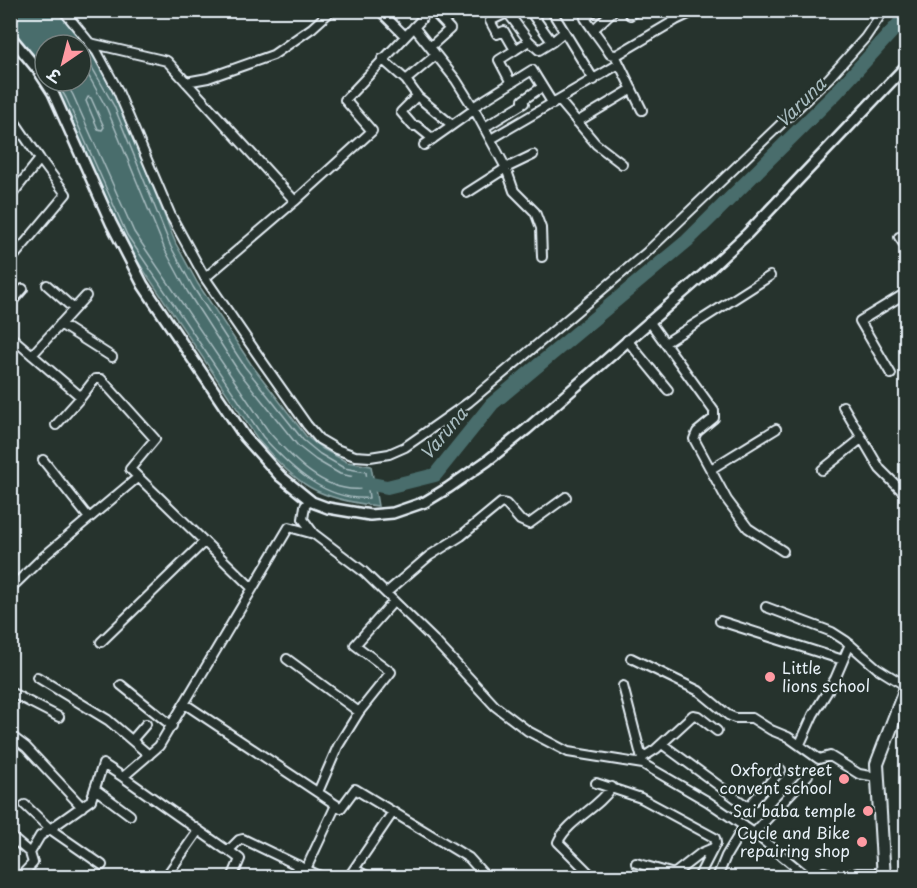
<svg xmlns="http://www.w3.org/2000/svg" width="917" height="888" viewBox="0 0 917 888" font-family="'Playpen Sans','Playpen Sans Deva',sans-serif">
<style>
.water{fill:#496d6c;stroke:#89a2a4;stroke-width:1.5}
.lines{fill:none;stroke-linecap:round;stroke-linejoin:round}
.shore{stroke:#a8bcc0;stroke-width:1.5}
.river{stroke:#496d6c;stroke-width:14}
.minor-casing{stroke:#e8f1f8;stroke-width:12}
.tertiary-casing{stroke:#e8f1f8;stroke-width:14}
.trunk-casing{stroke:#e8f1f8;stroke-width:16}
.minor{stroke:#26332d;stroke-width:8}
.tertiary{stroke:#26332d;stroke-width:9}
.trunk{stroke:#26332d;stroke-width:12}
.poi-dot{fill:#ff9aa2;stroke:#26332d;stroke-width:2}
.labels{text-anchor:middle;stroke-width:4.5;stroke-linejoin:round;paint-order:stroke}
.poi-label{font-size:16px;fill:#e8f1f8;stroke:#26332d;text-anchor:end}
.water-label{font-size:18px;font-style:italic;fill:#a8bcc0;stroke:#26332d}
</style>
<rect width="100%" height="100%" fill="#26332d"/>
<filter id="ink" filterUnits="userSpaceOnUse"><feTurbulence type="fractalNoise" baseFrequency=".0167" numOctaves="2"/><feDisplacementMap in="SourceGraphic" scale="12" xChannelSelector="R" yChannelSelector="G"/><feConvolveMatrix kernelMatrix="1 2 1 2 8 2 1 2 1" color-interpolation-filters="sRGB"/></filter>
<g filter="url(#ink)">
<path class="water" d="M10,11H57L84,42L101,69L119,104L176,244L198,284L251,364L306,436L323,449L347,462L371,466L378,506C317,499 299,486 259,441L122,238L49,81H81V45H45V75L36,60L11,31Z"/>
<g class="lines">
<path class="shore" d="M56,81L66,98L127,235L263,437C291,468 325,501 369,498L366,472L344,468L320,454L303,440L245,367L193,287L171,247L114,106L81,48
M65,81L73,95L134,232L269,432C292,458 323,492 360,489L359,478L340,474L316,460L298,446L239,372L187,291L165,250L107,109L81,62
M88,97L91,98L104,127L102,130L98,129L86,101Z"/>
<path class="river" d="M357,481L387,487L435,475L492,404L687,241L836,93L906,16"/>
<defs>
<path id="minor" d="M63,10L97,52L117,89L171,216L205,278L264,364L307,425L319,439L336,449L355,456L370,457L389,454L405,447L469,402L647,252L829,78L865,38L884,10
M379,10L405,36
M529,10L552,42L564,32
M551,10L594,80
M596,10L585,18C593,31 602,41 610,54L615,55L642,110
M627,10L630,15L637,10
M508,13L529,41L515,50
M414,27L456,80L473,107L506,168L514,191L535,212L541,228L542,257
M593,30L614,10
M529,41L539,50L552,42
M90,43L167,61L295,201
M430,47L450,29L432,10
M615,56L676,20L697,10
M382,59L406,80L436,55
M406,80L418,97L452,125
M186,82L208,78L273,55L312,28L332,10
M511,83L499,60L515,50L504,31L497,34L490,21L513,10
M417,96L401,112L413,126H417L433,139
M559,100L596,144L622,164
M473,107L532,70L553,104
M10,115L40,159L66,194L10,261
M577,122L632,89
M485,127L524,103L523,100L542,87
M491,139L619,64
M424,145L475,109
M467,193L506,168L533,155
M10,197L40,159
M899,237L906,247
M205,278L295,201L372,131L345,100L420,21L427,10
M47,285L74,309
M10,304L23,289
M649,321L714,411V418L697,432L694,439L727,500L748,528L783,551
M60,324L112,357
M10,336L81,397L95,379H101L155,439L130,469L252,588
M627,340L668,390
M665,343L770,276
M32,355L86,296
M891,374L860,321L906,293
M843,406L880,469L906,495
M56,425L81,397
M43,460L89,518
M711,469L776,429
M822,470L861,439
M310,500L305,506L303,519L314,534
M10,589L43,557L137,478
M386,593L429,556L461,536L501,503L506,504L520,520L529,524L566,497
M766,607L832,632L846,641L877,668L906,686
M720,621L843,660
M101,642L204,542
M631,658L699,691L728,715L735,718H752L771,730L788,737L819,759L830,756L859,774L877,777
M287,659L359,712
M37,677L108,720L149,755
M121,685L172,726
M623,686L643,763
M10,692L59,717
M185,704L341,808L355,789L469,858L487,878
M10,735L26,747L82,807
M133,739L146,724
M662,744L748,807L781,770
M800,744L813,715L835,679L850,644
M642,758L656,749L693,715L698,716L717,731
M123,777L225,849H230L239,840L243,839L324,878
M596,783L641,798L715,838L716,843L698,878
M95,789L130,815
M318,792L338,746L359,712L391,672L355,645L394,601
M25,805L50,829L102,865
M754,833L808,775
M10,836L30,853
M228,850L240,859L232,878
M636,863L674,874L701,853L713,848
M306,869L336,805
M354,869L371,878
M19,878L33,863L30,853L40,836L91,800L103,764L123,777L159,746L289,527L314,534L364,572L434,640L495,706L528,731L568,752L643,764L707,801L754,833L809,878
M165,878L198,831
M293,878L298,865
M348,878L393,812
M594,878L558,842C569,819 598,809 612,787
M717,878L726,856L744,826
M817,878L824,872L840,877L857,873H887"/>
<path id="tertiary" d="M10,36L38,70L53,93L111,223L143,285L245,437L280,476L312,502L328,508L370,515L393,513L425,502L448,488L487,461L527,429L702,276L747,234L906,66"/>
<path id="trunk" d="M884,878L877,764L906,688"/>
</defs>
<use href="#minor" class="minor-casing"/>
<use href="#tertiary" class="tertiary-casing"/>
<use href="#trunk" class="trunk-casing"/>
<use href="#minor" class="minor"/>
<use href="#tertiary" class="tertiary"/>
<use href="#trunk" class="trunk"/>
</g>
</g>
<g class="poi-dot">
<circle cx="770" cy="677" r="6"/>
<circle cx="844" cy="779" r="6"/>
<circle cx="868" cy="811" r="6"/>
<circle cx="862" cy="842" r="6"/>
</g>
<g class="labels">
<g class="poi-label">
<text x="782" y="674" text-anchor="start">Little<tspan x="782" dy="18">lions school</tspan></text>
<text x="832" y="776">Oxford street<tspan x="832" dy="18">convent school</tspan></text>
<text x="856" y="817">Sai baba temple</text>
<text x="850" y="839">Cycle and Bike<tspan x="850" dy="18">repairing shop</tspan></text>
</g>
<g class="water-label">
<text transform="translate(801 103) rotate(-45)" y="6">Varuna</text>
<text transform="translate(444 434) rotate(-50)" y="6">Varuna</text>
</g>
</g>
<rect width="917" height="888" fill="none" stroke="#26332d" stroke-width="36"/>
<rect x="18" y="18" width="881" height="852" fill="none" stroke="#e8f1f8" stroke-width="2" filter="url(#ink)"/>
<g transform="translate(63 63) rotate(215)"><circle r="28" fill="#26332d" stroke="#747f7e" stroke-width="1.5"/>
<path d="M0-4.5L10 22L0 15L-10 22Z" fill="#ff9aa2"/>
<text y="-9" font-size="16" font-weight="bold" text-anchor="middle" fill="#e8f1f8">उ</text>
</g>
</svg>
